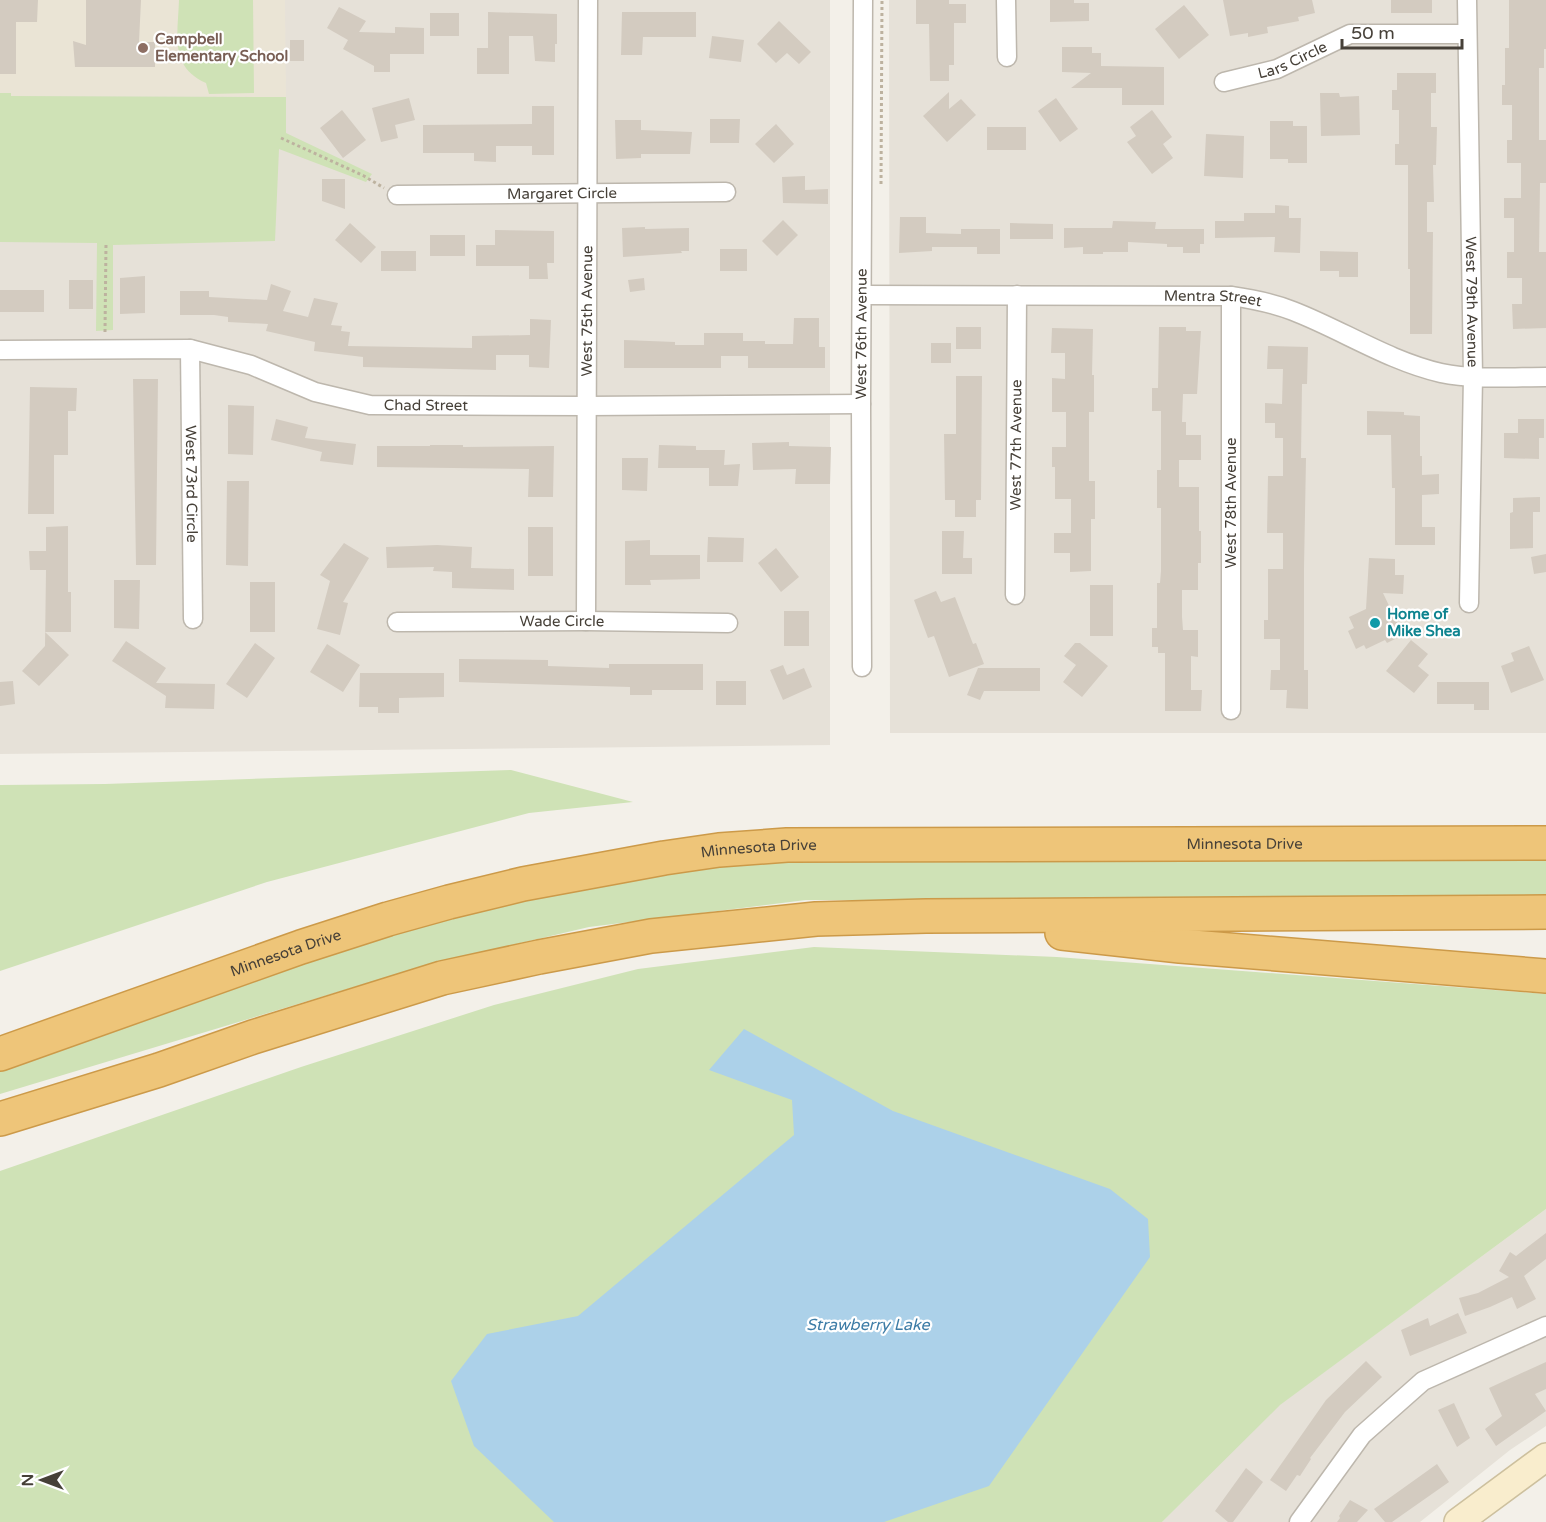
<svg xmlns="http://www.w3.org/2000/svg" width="1546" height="1522" viewBox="0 0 1546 1522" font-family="'Varela Round',sans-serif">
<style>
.residential{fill:#e6e1d8}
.education{fill:#eae4d5}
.green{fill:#cfe2b6}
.water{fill:#acd1e9}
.building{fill:#d3cbc0}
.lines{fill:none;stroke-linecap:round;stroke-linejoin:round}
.street-casing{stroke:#bdb7ad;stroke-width:21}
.secondary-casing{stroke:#cdc09e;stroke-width:30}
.highway-casing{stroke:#cc9a49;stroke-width:36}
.path{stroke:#bdb29f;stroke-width:3;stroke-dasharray:3 3;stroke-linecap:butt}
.street{stroke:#fff;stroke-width:18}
.secondary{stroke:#f9edcd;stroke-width:27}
.highway{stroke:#eec579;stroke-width:33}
.education-dot{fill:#8d6e63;stroke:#fff;stroke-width:2}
.culture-dot{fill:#0f9aa8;stroke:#fff;stroke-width:2}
.labels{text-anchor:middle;stroke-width:4.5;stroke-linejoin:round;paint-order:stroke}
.education-label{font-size:15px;font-weight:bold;fill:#785e54;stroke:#fff;text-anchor:start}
.street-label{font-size:15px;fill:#464038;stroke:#fff}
.culture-label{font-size:15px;font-weight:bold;fill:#0d838f;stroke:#fff;text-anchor:start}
.water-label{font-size:16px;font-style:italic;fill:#3d7ca6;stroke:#fff}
</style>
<rect width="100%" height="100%" fill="#f3f0e9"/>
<path class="residential" d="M0,0H830V745L0,754Z
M889,0H1546V733H890Z
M1546,1209V1426L1510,1450L1420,1522H1162L1271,1411Z"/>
<path class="education" d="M0,0H285L286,97L0,96Z"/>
<path class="green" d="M179,0H253L254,93L209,94L206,83C169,67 178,34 179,0Z
M0,93H11V96L286,97V133L372,174L366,182L279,149L275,241L113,245V330L96,331L97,243L0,242Z
M511,770L633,802L529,813L267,882L0,971V785L105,784Z
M1546,857V901L806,900L589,927L427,965L0,1094V1066L419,921L633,877L751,860L828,862Z
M814,947L1057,957L1546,994V1209L1280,1405L1162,1522H0V1171L301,1067L494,1005L638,969Z"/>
<path class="water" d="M744,1029L893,1111L1110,1189L1148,1219L1150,1257L989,1486L884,1522H554L474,1446L451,1381L487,1334L578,1316L794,1135L792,1100L709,1070Z"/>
<path class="building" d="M0,0H38L37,22H16V74H0Z
M86,0H141L139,42H155V67H75L73,41L86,45Z
M916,0H949V4H966V23H954V65H949V81H930L929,24H916Z
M1050,0H1074V3H1089V21L1050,22Z
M1223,0H1312L1315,13L1298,17L1299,21L1267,27L1268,33L1248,37V33L1230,36Z
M1391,0H1432V13H1391Z
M1509,0H1546V49H1544V68H1539V140H1546V183H1540L1539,252H1546V328L1513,329L1512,304H1522V278H1507V252H1514V218H1504V198H1521V163H1507V140H1512V105H1502V85H1505V48H1509Z
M1184,5L1209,35L1179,59L1155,29Z
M339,7L366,21L359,32L395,33V27L424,28V54H390V72H374V66L343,49L348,40L327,28Z
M488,12L557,14V44H555V62L535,61L533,36H509V74H477V48H488Z
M622,12H696V37H643L642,55H621Z
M430,13H459V36H430Z
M779,21L811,52L799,64L787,53L776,63L757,44Z
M712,36L744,40L741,62L709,58Z
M290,40H304V61H290Z
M1062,47H1092V53H1101V66L1164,67V105H1122V88H1071L1091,73L1062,72Z
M1397,73H1436V93H1431V127H1437L1436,165H1433L1434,202H1427V232H1433L1432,334H1410V269H1408V165H1395V144H1399V110H1392V90H1397Z
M949,92V109L961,99L976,115L947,142L923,116Z
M1320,93H1339L1340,97L1359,96L1360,135L1321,136Z
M409,98L415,120L395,125L398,138L381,142L372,108Z
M1056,98L1078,129L1060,142L1038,111Z
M532,106H554V155H532V146H496V162L474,161V153H423V125L532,124Z
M342,110L366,140L343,158L320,128Z
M1152,110L1172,137L1163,144L1173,158L1152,174L1127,142L1136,136L1130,127Z
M710,119H740L739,143H710Z
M615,120H641V130L692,132L690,154H641V158L616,159Z
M1270,121H1293V126H1307V163H1288V159H1270Z
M776,124L794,144L774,163L755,144Z
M987,127H1026V150H987Z
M1206,134L1244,136L1243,178L1204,176Z
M805,176V190L828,189V204L783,203L782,177Z
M322,179H345V209L322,201Z
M1275,205L1289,206V218H1301L1300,253L1274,252L1275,237L1215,238V221H1244V213H1275Z
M900,217H926V233L961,234V229H1000V254H977V247H932V251L899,253Z
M783,220L798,235L777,256L762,241Z
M1113,221L1156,222L1155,229H1204V244H1200V253H1183V247H1167V244L1128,242V252H1103V254H1083V247L1064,248V228H1112Z
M350,223L376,247L361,263L335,240Z
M1010,223L1053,224V239H1010Z
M645,227V229L689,228V251H681L682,253L623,257L622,228Z
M495,230L554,231V263H547L548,279H529V266H476V245H495Z
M430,235H465V256H430Z
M720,249H747V271H720Z
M381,251H416V271H381Z
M1320,251L1358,252V277H1339V271H1320Z
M145,276V313L120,314V278Z
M644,278L645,290L630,292L628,280Z
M69,280H93V309H69Z
M271,284L291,291L283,311L308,317L314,298L338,303L331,325L342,326L341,331L350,332L348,346L472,348V336L530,335V319L551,320L549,368L529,367V355H496V370L363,367V357L314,351L315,342L266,331L268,324L228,322V317L214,315H180V291H209V297L267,300Z
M0,290H44V312H0Z
M794,318H819V347H825V368H748V356H721V368H624V340L675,342V345H704V333H743V341H765V344H793Z
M956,327H981V349H956Z
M1159,327H1186V331H1201L1197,394H1183L1182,422H1186V435H1201V460H1179V487H1199V531H1201V563H1198V590H1182V617L1183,630H1198V657L1191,656V690H1202L1201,711H1165V653H1158V647H1152V628H1157V583H1160L1161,571V508H1157V470H1161V411H1152V388H1158Z
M1052,328L1093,329L1092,375H1094V412H1089V481H1095V519H1091V571L1070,572V553H1054V533H1071V499H1055V467H1052V447H1066V412H1052V378L1065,379V353H1051Z
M931,343H951V363H931Z
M1268,346L1308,347L1307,384H1302L1301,458H1306L1304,569V670H1308V709L1286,708L1287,690H1270L1271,670H1280V639H1264V620H1268V569H1283V533H1267L1268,476H1283V438H1275V423H1265V403L1282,404L1283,369H1267Z
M956,376H982L981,500H976V517H955V500H945L944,434H956Z
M133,379H158L156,565H136Z
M30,387L77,388L76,411H68V455H54V514H28Z
M228,405L254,406L253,455L228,454Z
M1367,411L1404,412V415L1420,416V456H1422V475L1439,474V494L1422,495V527H1435V545H1395V488H1392L1391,435H1367Z
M276,419L308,427L305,438L356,444L353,465L320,461L322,452L271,440Z
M1518,419H1544V438H1539V459L1504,458V433H1518Z
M789,442V446L831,447L830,484H795L796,469L753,470L752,443Z
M430,445H463V447L554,446L553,497H528L529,469L377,467V446H430Z
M659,445L696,446V450H725L724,465L740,464L738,486H709V468H658Z
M622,458H648L647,491L622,490Z
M227,481H249L248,566L226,565Z
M1540,497V512H1533V548L1510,549V513L1513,512V498Z
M68,526V592H71V632H45L69,655L39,686L22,671L45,646L46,570H30L29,551H46V527Z
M528,527H553V576H528Z
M942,531H964L963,558H972V574H942Z
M708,537L744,538L743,562H707Z
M650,540V555H700V579L650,580L651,585H625V541Z
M344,543L369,558L343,602L348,603L340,635L317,629L330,581L320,575Z
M437,545L472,547L471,568L514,569V590L452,588V572L433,571L434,567L387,568L386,547Z
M776,548L799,577L781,592L758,563Z
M1546,554V572L1534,574L1531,557Z
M1369,558L1395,559V575H1404L1403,594L1383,593L1403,635L1387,643L1385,640L1366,649L1364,645L1356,649L1348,631L1354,628L1349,617L1366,609Z
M114,580H140L139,629L114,628Z
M250,582H275V632H250Z
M1090,585H1113V636H1090Z
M936,591L941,602L955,597L973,644L976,643L984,664L949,677L934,636L928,638L914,600Z
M784,611H809V646H784Z
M1411,640L1428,654L1418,666L1429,675L1414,693L1386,671Z
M126,641L166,668L156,683L215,684L214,709L165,708L166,696L112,661Z
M255,643L275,658L247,698L226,684Z
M1075,643H1080L1108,666L1082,697L1063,682L1076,665L1064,656Z
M327,644L360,665L343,692L310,672Z
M1529,646L1544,680L1511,693L1501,666L1514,661L1511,653Z
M459,659L548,660V666L609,668V664H703V690H652V695H630V687L459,682Z
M783,665L787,675L804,668L812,687L783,700L770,670Z
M978,668H1040V691H984L980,700L967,695Z
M360,673H444V697L399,698V713H378V707H359Z
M13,681L15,704L0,706V682Z
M716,681H746V705H716Z
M1437,682H1489V710H1474V704H1437Z
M1546,1233V1259L1524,1276L1536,1299L1517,1309L1512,1297L1490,1307L1465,1316L1459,1298L1478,1293L1509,1277L1499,1271L1510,1252L1516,1256Z
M1458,1313L1467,1333L1410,1356L1401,1330L1428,1318L1430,1326Z
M1366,1361L1382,1377L1345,1412L1310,1458L1311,1459L1300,1476L1297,1475L1286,1491L1270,1480L1326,1400Z
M1546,1362V1389L1535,1394L1546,1411L1496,1446L1485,1429L1502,1416L1489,1388Z
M1454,1403L1470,1438L1457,1447L1438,1410Z
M1437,1464L1449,1482L1392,1522H1385L1374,1509Z
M1246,1468L1263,1482L1233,1522H1228L1215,1511Z
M1350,1500L1368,1510L1357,1522H1337L1340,1518L1339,1516Z"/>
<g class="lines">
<defs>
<g id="street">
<path d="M1006,0L1007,57"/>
<path id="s1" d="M1467,0L1473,376L1469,603"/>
<path id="s2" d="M1224,82L1277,69L1350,34H1467"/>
<path id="s3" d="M397,195L726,192"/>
<path id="s4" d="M863,295L1231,296C1252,299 1273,303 1293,311C1342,330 1389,361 1441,373C1474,380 1512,377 1546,377"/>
<path d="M1231,296V710"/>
<path id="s5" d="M190,349L193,619"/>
<path id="s6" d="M0,350L190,349L251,365L315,392L370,405L587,406L861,404"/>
<path id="s7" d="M1015,595L1017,295"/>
<path id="s8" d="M586,621L588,0"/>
<path id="s9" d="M397,622L586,621L728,623"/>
<path id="s10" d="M862,667L861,404L863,0"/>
<path d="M1299,1522L1362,1435L1423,1381L1546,1326"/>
</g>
<path id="secondary" d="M1458,1522L1546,1457"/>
<g id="highway">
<path d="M1062,933L1180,946L1546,976"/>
<path id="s11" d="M0,1054L301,947L388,919L449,902L523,884L664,858L719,850L787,845L1546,843"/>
<path d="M0,1119L159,1070L253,1037L442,978L539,957L651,936L816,919L926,916L1546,912"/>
</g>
</defs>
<use href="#street" class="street-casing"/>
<use href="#secondary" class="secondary-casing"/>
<use href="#highway" class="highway-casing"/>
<path class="path" d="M281,138L364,176L384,188
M881,184L882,0
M105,332L106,244"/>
<use href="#street" class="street"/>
<use href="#secondary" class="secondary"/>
<use href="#highway" class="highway"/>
</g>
<circle class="education-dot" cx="143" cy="48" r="6"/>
<circle class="culture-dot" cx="1375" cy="623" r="6"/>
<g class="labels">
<g class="education-label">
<text x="155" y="44">Campbell<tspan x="155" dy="17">Elementary School</tspan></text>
</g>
<g class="street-label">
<text dy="5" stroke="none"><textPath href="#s2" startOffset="72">Lars Circle</textPath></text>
<text dy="5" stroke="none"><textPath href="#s3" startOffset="165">Margaret Circle</textPath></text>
<text dy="5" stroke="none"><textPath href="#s4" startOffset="350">Mentra Street</textPath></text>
<text dy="5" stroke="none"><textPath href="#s1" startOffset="302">West 79th Avenue</textPath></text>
<text dy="5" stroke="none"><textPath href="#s8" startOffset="310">West 75th Avenue</textPath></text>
<text dy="5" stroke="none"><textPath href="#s10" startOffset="333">West 76th Avenue</textPath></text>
<text dy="5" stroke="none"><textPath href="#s6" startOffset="435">Chad Street</textPath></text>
<text dy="5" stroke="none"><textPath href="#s7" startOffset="150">West 77th Avenue</textPath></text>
<text dy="5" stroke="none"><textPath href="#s5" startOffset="135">West 73rd Circle</textPath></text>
<text transform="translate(1231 503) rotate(-90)" y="5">West 78th Avenue</text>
<text dy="5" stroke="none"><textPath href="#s9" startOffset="165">Wade Circle</textPath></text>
<text dy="5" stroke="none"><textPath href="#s11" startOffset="1275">Minnesota Drive</textPath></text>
<text dy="5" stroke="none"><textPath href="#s11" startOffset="789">Minnesota Drive</textPath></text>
<text dy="5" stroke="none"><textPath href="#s11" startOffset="303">Minnesota Drive</textPath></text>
</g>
<g class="culture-label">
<text x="1387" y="619">Home of<tspan x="1387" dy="17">Mike Shea</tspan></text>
</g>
<g class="water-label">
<text x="868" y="1330">Strawberry Lake</text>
</g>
</g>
<g transform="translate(42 1480) rotate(270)" stroke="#ffffff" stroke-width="4.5" paint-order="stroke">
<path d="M0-4.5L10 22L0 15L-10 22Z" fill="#464038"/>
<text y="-9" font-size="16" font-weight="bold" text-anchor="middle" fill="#464038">N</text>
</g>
<path d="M1342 39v9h120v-9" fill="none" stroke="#464038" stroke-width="3"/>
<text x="1351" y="39" font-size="18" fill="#464038" stroke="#ffffff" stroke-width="4.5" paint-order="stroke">50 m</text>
</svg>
